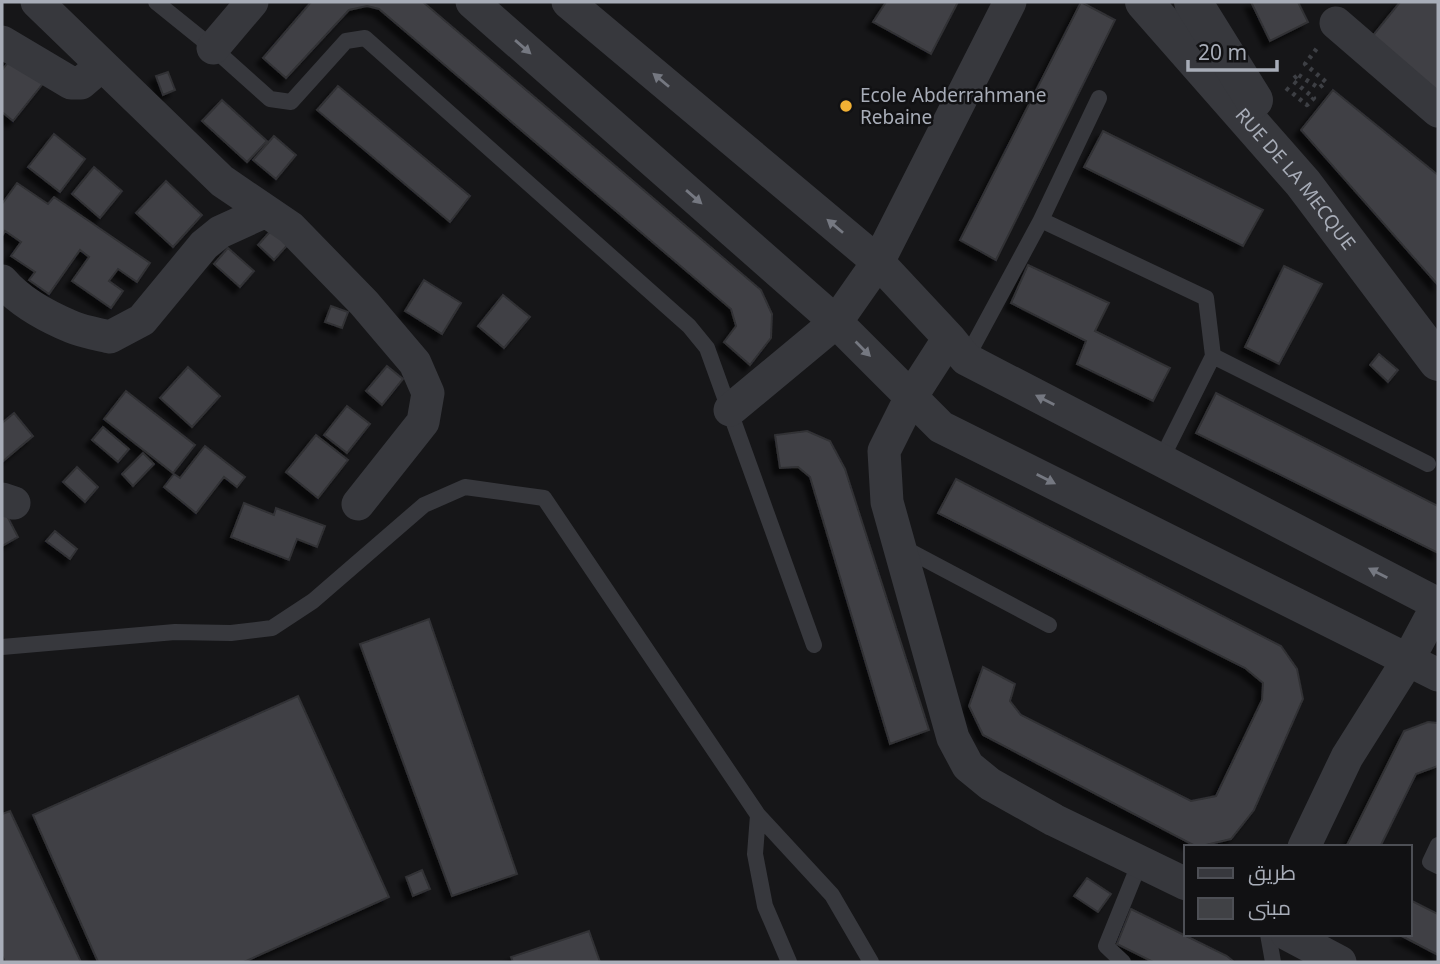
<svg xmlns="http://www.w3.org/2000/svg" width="1440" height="964" viewBox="0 0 1440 964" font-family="'Noto Sans',Cairo,sans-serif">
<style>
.building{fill:#404145;stroke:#303034;stroke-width:2;filter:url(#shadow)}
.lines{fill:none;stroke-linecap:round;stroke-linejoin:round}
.path{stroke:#3d3f44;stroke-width:4.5;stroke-dasharray:3.5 5;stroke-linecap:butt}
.service{stroke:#37383d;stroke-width:16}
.minor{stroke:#37383d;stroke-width:33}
.tertiary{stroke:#37383d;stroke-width:38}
.oneway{fill:#757881}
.poi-dot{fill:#f2b134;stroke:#111113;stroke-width:2.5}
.labels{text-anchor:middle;stroke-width:5;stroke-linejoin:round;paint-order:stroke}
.poi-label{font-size:19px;fill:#a8adb8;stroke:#111113;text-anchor:start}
.street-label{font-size:19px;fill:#a8adb8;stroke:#111113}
</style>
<defs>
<filter id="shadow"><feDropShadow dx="-6" dy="6" stdDeviation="2" flood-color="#0009"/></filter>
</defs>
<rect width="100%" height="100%" fill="#161618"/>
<path class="building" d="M311,2H423L761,290L772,314L771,338L750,365L724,342L736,326L731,309L379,9L367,6L349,10L286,78L263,58Z
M886,2H958L931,54L873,22Z
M1081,2L1115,20L996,260L960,240Z
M1251,2H1298L1308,22L1270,41Z
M1400,2H1438V94L1370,39Z
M13,56L45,81L13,121L2,112V70Z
M168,72L175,90L163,95L156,76Z
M338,86L470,196L450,222L317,110Z
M1333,90L1438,175V285L1301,130Z
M222,100L267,141L247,162L202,121Z
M1103,131L1263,210L1243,246L1084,167Z
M54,134L85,159L60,192L28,167Z
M274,136L296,155L276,179L253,160Z
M94,167L122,191L100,218L72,194Z
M166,181L202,215L173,247L136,213Z
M17,183L48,204L54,197L150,263L137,282L118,269L109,281L123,291L111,308L72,281L89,257L80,250L49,294L29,280L35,272L11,256L21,242L5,231L2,236V204Z
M275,226L291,241L274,260L258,245Z
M228,248L254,271L240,287L214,264Z
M1028,265L1109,303L1095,331L1170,368L1153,401L1077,364L1086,341L1011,303Z
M1284,266L1322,284L1279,364L1245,347Z
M424,280L461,303L442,334L405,311Z
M503,295L530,317L504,348L478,326Z
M331,306L348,312L342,328L325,322Z
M1379,354L1398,370L1388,382L1370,365Z
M387,366L403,379L382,405L366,391Z
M188,367L220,396L192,427L160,398Z
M126,391L195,445L173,473L104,419Z
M1216,393L1438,506V553L1196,433Z
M347,406L370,424L347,453L324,435Z
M14,413L33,436L2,462V423Z
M103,427L129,449L118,462L92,440Z
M807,431L830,441L845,469L929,730L890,744L810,477L798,467L780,468L775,435Z
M316,435L348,460L318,498L286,472Z
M205,446L245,477L237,487L224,477L196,513L164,487L174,474L180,478Z
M143,453L154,464L133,486L122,474Z
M77,467L98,487L85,502L63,482Z
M956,479L1281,646L1297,669L1303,699L1254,810L1231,839L1197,847L983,735L969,706L983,667L1015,684L1010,701L1021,715L1191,801L1216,796L1262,700L1263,683L1245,668L938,513Z
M244,503L274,515L276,508L325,526L317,547L297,539L289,560L231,537Z
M2,506L18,537L2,546Z
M55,531L77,549L70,559L46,541Z
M429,619L517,874L452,896L360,644Z
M298,696L389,897L244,962H98L33,815Z
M1428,722L1438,723V766L1416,774L1380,847H1346L1404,731Z
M10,811L81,962H5L2,956V814Z
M422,870L430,889L413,896L406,877Z
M1087,878L1111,894L1098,912L1074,896Z
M1410,900L1438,914V955L1398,934H1410Z
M1131,909L1227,956L1234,962H1153L1117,944Z
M589,931L600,962H513L511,957Z"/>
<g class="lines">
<path class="path" d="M1286,88L1307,105L1314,98L1292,80L1298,75L1297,74L1319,88L1326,82L1305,64L1318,47"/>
<path class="service" d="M156,2L213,48L270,99L291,102L346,41L365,38L689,326L707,348L814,645
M1041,220L1206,298L1213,356L1161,460
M1213,356L1428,464
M966,359L1041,220L1099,98
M902,547L1049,625
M2,647L175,632L231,633L272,628L313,601L424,505L465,487L544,498L758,815L832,895L871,962
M758,815L755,854L765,906L789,962
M1438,845L1430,862L1438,866
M1268,934L1273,962
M1123,962L1106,946L1140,862"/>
<path class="minor" d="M37,2L222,181L291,228L364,303L415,363L428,393L423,422L358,504
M472,2L836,322L941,427L1438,675
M568,2L878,262L949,338L966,359L1438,604
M1336,23L1438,111
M2,42L71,83H81L102,65
M213,48L252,2
M2,281C19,301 48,317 72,327C84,332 98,334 110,337L142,320L204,245L220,232L266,211
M949,338L911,397L884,451L887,502L953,738L968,766L990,784L1054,820L1186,884
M730,410L836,322L878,262L1010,2
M2,499L14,503
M1304,847L1347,757L1408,660L1438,604
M1287,934L1340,962"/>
<g class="tertiary">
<path id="s1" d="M1144,2L1303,183L1438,362"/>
<path d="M1193,2L1254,100"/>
</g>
</g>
<defs><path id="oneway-solid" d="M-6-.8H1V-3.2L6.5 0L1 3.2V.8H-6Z" transform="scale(1.75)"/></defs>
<g class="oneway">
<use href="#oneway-solid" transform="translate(523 47) rotate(41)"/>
<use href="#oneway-solid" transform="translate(661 80) rotate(-140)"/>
<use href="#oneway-solid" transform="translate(694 197) rotate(41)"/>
<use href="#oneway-solid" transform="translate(835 226) rotate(-140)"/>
<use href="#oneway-solid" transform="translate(863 349) rotate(45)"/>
<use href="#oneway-solid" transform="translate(1045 400) rotate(-153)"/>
<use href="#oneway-solid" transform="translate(1046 479) rotate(27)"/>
<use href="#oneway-solid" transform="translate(1378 573) rotate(-153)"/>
</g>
<circle class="poi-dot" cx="846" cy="106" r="7"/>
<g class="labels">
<g class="poi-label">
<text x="860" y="102">Ecole Abderrahmane<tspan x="860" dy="22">Rebaine</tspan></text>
</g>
<g class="street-label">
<text dy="7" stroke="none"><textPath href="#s1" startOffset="233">RUE DE LA MECQUE</textPath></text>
</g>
</g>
<rect width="1440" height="964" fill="none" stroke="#a8adb8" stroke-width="7"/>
<rect x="1184" y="845" width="228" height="91" fill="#111113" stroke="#4d4f55" stroke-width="2"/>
<rect x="1198" y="868" width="35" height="10" fill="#37383d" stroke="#4d4f55" stroke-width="2"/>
<text x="1248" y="880" font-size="21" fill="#a8adb8">طريق</text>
<rect x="1198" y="898" width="35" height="21" fill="#404145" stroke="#4d4f55" stroke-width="2"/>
<text x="1248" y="915" font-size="21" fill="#a8adb8">مبنى</text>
<path d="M1188 60v10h89v-10" fill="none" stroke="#a8adb8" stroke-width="3.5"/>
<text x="1198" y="60" font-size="21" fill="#a8adb8" stroke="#111113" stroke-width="5" paint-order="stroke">20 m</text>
</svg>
